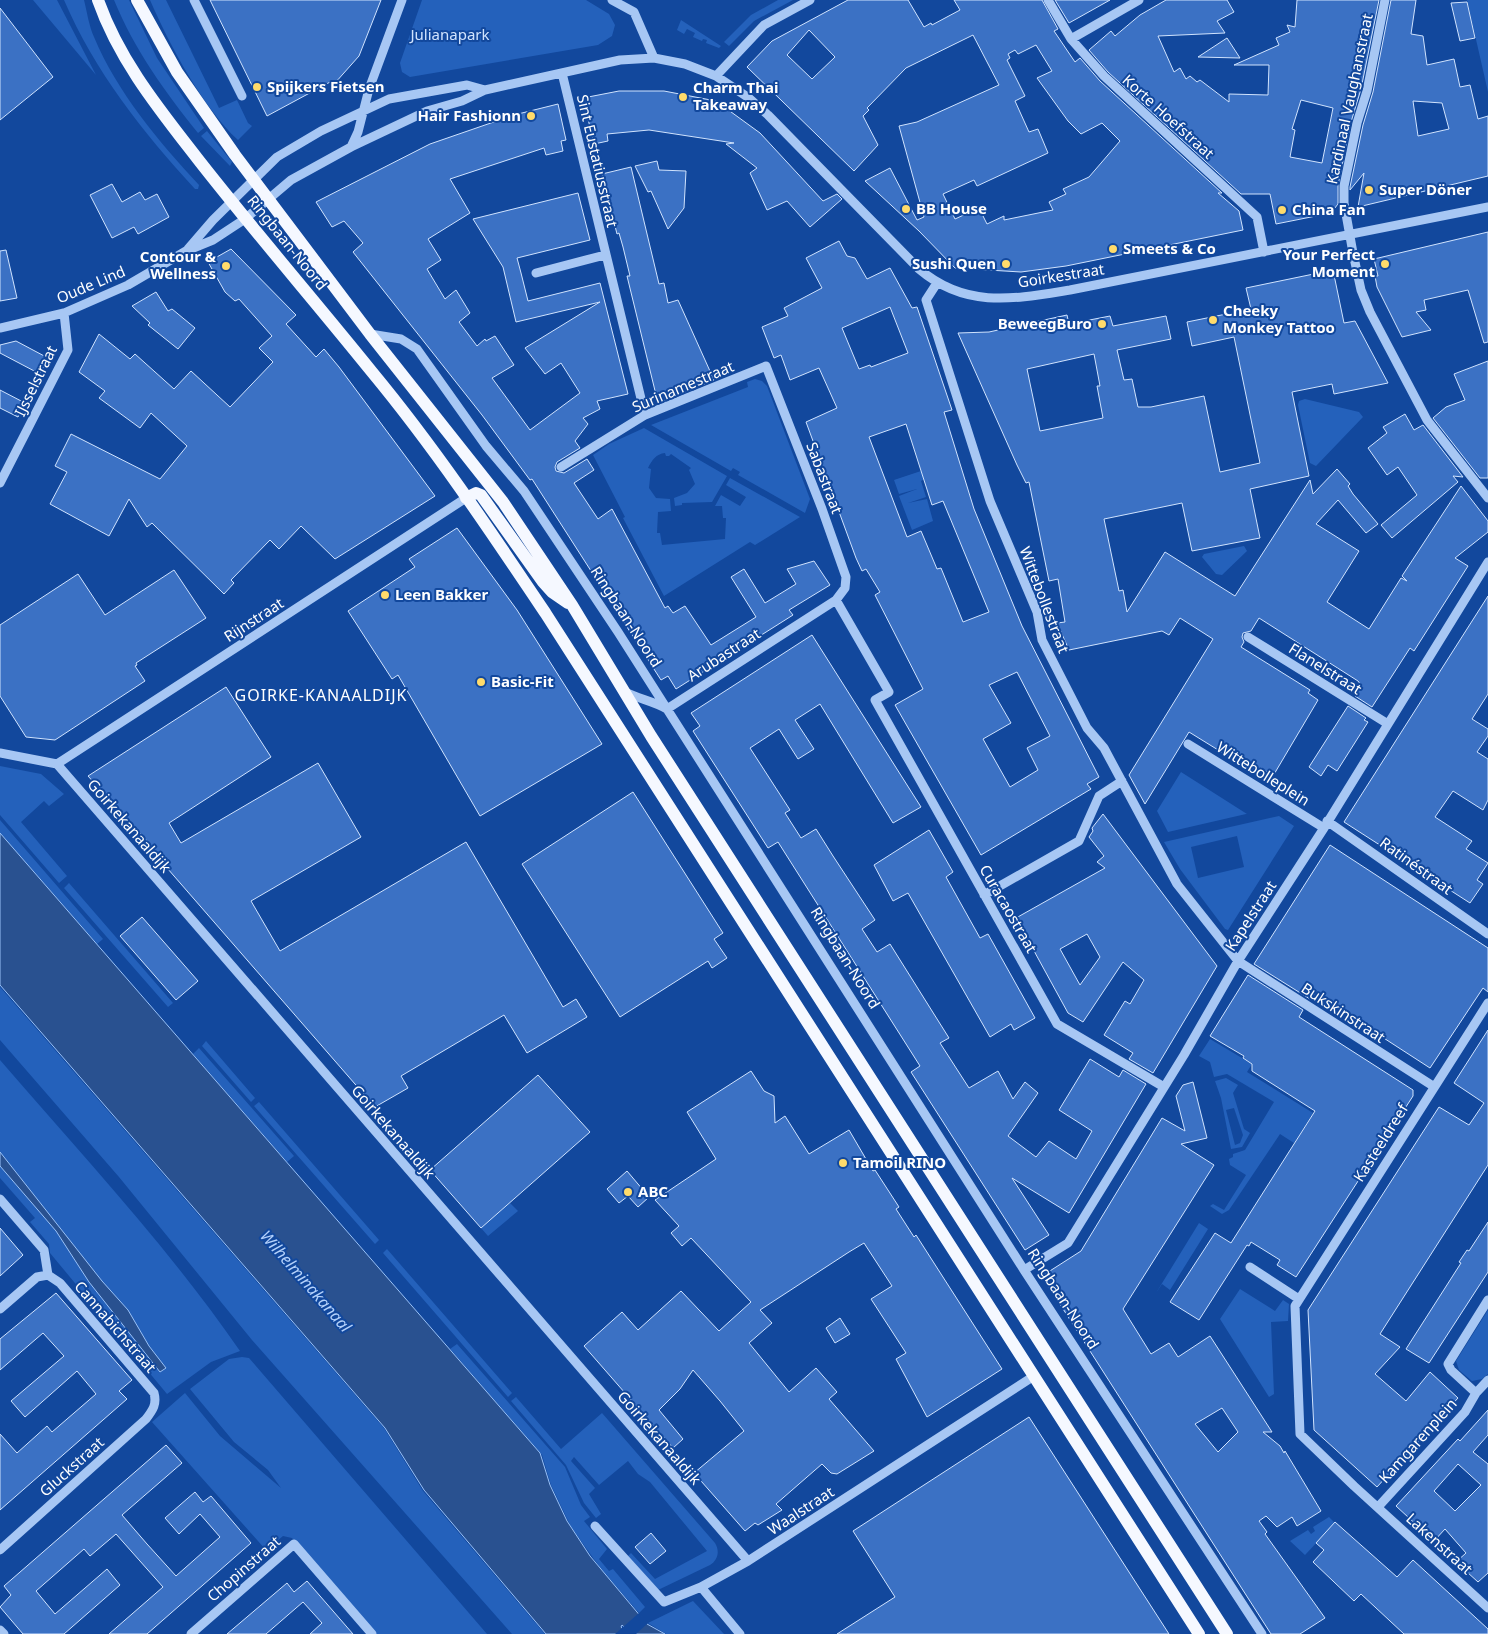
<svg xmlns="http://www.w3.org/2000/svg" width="1488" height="1634" viewBox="0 0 1488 1634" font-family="'Noto Sans',sans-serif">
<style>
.green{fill:#2461bb;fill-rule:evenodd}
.water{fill:#295190;stroke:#99c1f7}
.pier{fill:#12489d}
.building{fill:#3b71c4;stroke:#d0e3fe;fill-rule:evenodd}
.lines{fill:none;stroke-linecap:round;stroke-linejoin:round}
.minor{stroke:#a7c7f4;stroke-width:9}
.major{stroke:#f5f8ff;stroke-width:12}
.poi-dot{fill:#ffdb6b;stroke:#12489d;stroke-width:2}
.labels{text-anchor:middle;stroke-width:4;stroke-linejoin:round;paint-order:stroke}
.park-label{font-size:15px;fill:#d0e3fe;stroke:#12489d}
.poi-label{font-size:15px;font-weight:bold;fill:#fff;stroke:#12489d;text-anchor:start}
.street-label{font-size:15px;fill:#fff;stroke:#12489d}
.neighbourhood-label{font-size:16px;letter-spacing:1px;fill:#fff;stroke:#12489d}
.water-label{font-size:16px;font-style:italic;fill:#b4d1fb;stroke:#12489d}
</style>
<rect width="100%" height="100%" fill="#12489d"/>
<path class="green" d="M33,0H57L96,75Z
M64,0H84C87,12 89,26 94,37C117,92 159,142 199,185L198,189H195C142,131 95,72 64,0Z
M114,0H129L157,58L204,128L198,133C165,92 134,49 114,0Z
M150,0H166L219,108L237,100L248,123L252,126L238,140C203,108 169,44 150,0Z
M422,0H586L609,14L615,25L612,36L598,45L410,77L402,72L400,63Z
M778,0H793L754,21L729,46L724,42L751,15Z
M1467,0H1488V92Z
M681,20L721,46L719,48L706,43L707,40L703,39L702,41L693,37L695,33L687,29L684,34L677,30Z
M207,131L232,162L230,166L201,136Z
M755,379L762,381L767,386L810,499L805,513L738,475L740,472L733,468L731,471L651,425L748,387L747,382Z
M1305,399L1359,412L1363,417L1316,466L1310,463L1298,405L1299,401Z
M644,428L727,476L712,502L682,503V505L675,506L674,498L687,493L695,484L689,470L691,468L671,454L669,456H666L665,453C656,454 652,460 648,468L651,469L649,488L656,498L670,499L671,511L658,512L657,533H660L662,545L725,539L726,518H723L722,506H715L721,495L740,506L746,497L726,485L730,478L800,517L755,545L750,542L664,596L623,518L625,517L593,455L609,444Z
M921,471L924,479L921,481L926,497L908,503L927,499L933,521L912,530L899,496L917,489L899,494L894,480Z
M1244,546L1247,551L1222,575L1216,574L1202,557L1204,554Z
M0,766L41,774L64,794L49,806L44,801L21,822L67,876L59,883L0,815Z
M1181,772L1247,814H1246L1168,832L1157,811Z
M1279,816L1294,826L1228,930L1225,929L1180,869L1164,842ZM1237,836L1244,867L1198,878L1191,847Z
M0,820L103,939L97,944L0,833Z
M69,883L173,1003L168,1007L64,888Z
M0,987L384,1428L423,1491L545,1634H512L252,1340L119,1177L0,1040Z
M1210,1039L1252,1064L1247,1072L1313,1113L1294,1143L1280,1134L1229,1210L1222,1214L1210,1206L1213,1204L1224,1210L1246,1175L1230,1165L1229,1159L1233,1157V1154L1245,1150L1274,1102L1227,1074L1214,1077L1210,1062L1199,1056Z
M206,1041L255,1098L251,1102L202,1046Z
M199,1048L294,1156L287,1162L193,1054Z
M0,1060C82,1155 169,1248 240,1351L211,1362L167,1394L50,1253L49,1244L30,1222L35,1218L0,1178Z
M1226,1078L1238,1085L1233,1093L1244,1129L1250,1133L1242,1147L1231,1149L1221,1098L1215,1081ZM1234,1108L1243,1135L1240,1143L1235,1145L1226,1110Z
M259,1102L379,1240L375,1244L254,1106Z
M510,1203L518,1211L488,1236L481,1228Z
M1199,1223L1208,1229L1170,1290L1162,1284L1156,1293Z
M387,1249L512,1393L508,1397L383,1253Z
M1240,1289L1275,1311L1283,1300L1289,1304L1288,1321L1271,1322L1274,1394L1269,1397L1220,1319Z
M1488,1310V1374L1482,1379L1472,1381L1459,1370L1456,1361Z
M457,1344L565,1467L581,1505L590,1517L584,1521L607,1549L599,1559L609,1571L613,1569L645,1607L639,1613L601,1569L571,1527L551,1485L542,1455L450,1349Z
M242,1357L249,1358L487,1634H375L292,1538L283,1536L266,1550L152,1422L185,1393L220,1436L281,1488L268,1470L234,1442L190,1389L229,1359Z
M516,1397L561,1449L602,1413L715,1543C720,1551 718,1560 710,1565L658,1590L627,1557L631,1553L655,1579L707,1551L650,1482L638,1474L628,1461L599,1485L574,1457L571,1461L595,1488L589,1494L601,1514L596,1518L584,1503L566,1465L511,1401Z
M1329,1517L1335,1523L1305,1555L1290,1541L1308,1530L1311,1534L1315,1531L1313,1527Z
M693,1601L724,1634H666L648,1623Z"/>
<path class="water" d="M0,833L540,1453L550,1485L567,1521L590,1556L647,1624L665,1634H632L622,1625L621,1627L627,1634H546L424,1490L385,1428L0,985Z
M0,1152L102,1281L128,1310L149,1346L166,1368L160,1372L89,1282L56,1231L0,1166Z"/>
<path class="pier" d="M639,1613L648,1623L636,1634H615Z"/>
<path class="building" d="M210,0H381L359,56L335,83L332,81L267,116Z
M848,0H908L924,27L931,23L932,25L960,10L954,0H1042L1058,29L1054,31L1075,62L1080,58L1100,81L1222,193H1218L1239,211L1243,230L1066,266L1021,272L955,268L919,231L865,181L890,168L917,220L924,217L899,126L917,122L999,85L973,35L906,68L867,108L869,110L863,116L878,145L854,171L747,67L772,41ZM809,30L835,57L812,79L787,55ZM1036,45L1052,71L1037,78L1068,121L1081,134L1102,123L1120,141L1089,177L1063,189L1066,194L1049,202L1053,210L1004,220V216L987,224L979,208L955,219L943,194L974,180L977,186L1048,153L1038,129L1029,132L1015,101L1025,96L1007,60L1010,58L1008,54L1015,50L1018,54Z
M1055,0H1110L1069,23Z
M1166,0H1227L1234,12L1217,21L1225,33L1158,36L1174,72L1180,68L1186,79L1190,76L1197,82L1200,80L1229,102V94L1268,95L1269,65H1234L1279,45L1276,38L1290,32L1287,25L1295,27L1297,0H1379L1361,89L1351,122L1338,185V204L1331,213L1276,224L1270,194H1241L1108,72L1089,50L1111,31L1115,36L1140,15ZM1301,100L1333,108L1322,163L1290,157L1295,130L1292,129Z
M1391,0H1416L1411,34L1423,36L1427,65L1454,59L1460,87L1470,85L1478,119L1488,116V176L1358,207L1364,173L1350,190V187L1363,125L1373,92ZM1413,101L1442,103L1449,129L1418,136Z
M1467,2L1475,38L1460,41L1451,3Z
M0,8L53,77L0,120Z
M1227,38L1240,58L1198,57Z
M619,91H664L716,101L760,133L823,201L837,194L842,199L810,227L787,201L767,210L750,173L757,168L726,144L734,143L649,130L607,134L608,141L594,144L583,98Z
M558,104L566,140L561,141L563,151L546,155L544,148L450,179L470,213L428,239L441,260L427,269L445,299L456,290L470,313L459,322L477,346L485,339L486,341L495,336L514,365L492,378L530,430L580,393L561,363L545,374L525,348L600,302L516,322L503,267L473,219L578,193L590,240L517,258L521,273L528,301L600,283L628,394L597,401L600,409L583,418L588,424L575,441L580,448L557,462L555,467L556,471L564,473L587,459L594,470L574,483L598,519L612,509L665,608L668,606L673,613L685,606L711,645L756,617L731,577L744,569L765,603L796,584L787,569L814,561L830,585L789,610L793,615L676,689L668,676L661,680L532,479L530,480L482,415L353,252L363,243L344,221L332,227L316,202L430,144L514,115Z
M657,161L659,170L686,171L684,208L668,229L651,191L648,192L635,166Z
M631,167L659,284L664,283L668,303L678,300L714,380L658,403L627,276H630L623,247L619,233L617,234L602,174Z
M112,184L122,202L140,192L145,200L157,194L169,217L138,234L134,227L112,238L90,195Z
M1488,232V342L1484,343L1468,290L1424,300L1426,310L1416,312L1431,330L1402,337L1377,287L1375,276H1378L1374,259Z
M839,241L847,256L855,258L867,279L890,268L912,308L917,307L952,410L944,412L974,509L1022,626L1099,777L1087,784L1091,789L981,855L895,705L923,689L875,595L880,592L866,569L862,571L856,558L806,422L837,408L819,368L790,380L781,355L774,358L762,327L788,316L784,308L822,288L806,258ZM890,307L908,353L871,367L870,365L859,369L842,328ZM906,424L932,505L943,501L989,612L963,622L941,568L937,569L921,531L907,537L869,437ZM1017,672L1050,736L1027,748L1038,770L1010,787L983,739L1011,723L989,685Z
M231,249L296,315L286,324L316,357L324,349L339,367L435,496L335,559L301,526L279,549L270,540L231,580L234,583L224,594L152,523L147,527L129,499L109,536L50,504L67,472L55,466L71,434L160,479L187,446L151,413L140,428L99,398L105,391L79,372L99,334L130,359L135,354L174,389L191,371L230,407L273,362L259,348L272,336L239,299L235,301L225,292L208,262Z
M6,250L17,298L0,301V251Z
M1333,270L1344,323L1355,321L1388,383L1334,394L1332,384L1292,392L1309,476L1250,489L1260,538L1192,551L1182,503L1104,519L1119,591L1123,590L1127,612L1165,552L1235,596L1310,480L1313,494L1337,469L1350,484L1348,486L1353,494L1378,524L1366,533L1338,500L1316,524L1359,551L1327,602L1369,629L1401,578L1407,581L1402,576L1461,486L1488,521V532L1455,558L1468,566L1414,651L1410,648L1372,707L1355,696L1361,685L1358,681L1259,618L1251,631L1243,633L1242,637L1244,642L1241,647L1310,690L1308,693L1318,700L1273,776L1261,768L1257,774L1189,732L1145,804L1129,775L1213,639L1180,618L1169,635L1162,631L1069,650L1057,623L1065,622L1058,579L1049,581L1029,482L1026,483L1017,465L958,333L989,332L1067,315L1069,324L1110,316L1113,326L1166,316L1171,339L1117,350L1124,380L1132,379L1138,407H1151L1204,396L1220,472L1260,463L1234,337L1192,346L1187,322L1251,309L1246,288ZM1094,354L1100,386H1097L1103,418L1040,431L1027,369Z
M156,292L168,311L172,309L195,328L178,349L148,325L150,323L132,306Z
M16,341L48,358L40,374L0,353V345Z
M1488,361V478H1480L1433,418L1446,407L1465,400L1454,374Z
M0,390L25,403L18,417L0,408Z
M1405,414L1414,430L1423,425L1463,477L1453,476L1458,482L1392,538L1381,525L1417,495L1398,467L1387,475L1368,448L1387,433L1383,427Z
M457,528L517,610L602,744L480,816L398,675L392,679L348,611L415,567L409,559Z
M174,570L206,618L136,663L137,665L135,666L145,681L55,740L26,737L0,696V625L78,574L105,615Z
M1488,596V694L1472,719L1488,729V736L1477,752L1488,759V800L1483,810L1453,791L1435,817L1472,841L1466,849L1488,863L1477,880L1483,884L1470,903L1344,822Z
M812,635L921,807L893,823L820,704L795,720L814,749L798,759L779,729L750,748L790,810L785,813L801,838L816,829L833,856L875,920L862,929L877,952L890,944L949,1038L940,1043L969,1088L998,1071L1013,1099L1025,1082L1038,1093L1008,1136L1036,1157L1049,1141L1076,1159L1092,1131L1059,1110L1090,1059L1119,1077L1123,1070L1146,1084L1069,1213L1012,1178L1049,1235L1025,1250L911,1072L920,1066L778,842L768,848L693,731L700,726L691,713Z
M226,687L271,757L169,823L181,843L318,763L361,837L251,901L280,951L466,842L563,1007L576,999L587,1017L527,1053L504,1015L401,1076L408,1088L375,1107L154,853L147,841L88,776Z
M1348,706L1366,718L1364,720L1368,722L1337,771L1328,765L1321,776L1309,767Z
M633,792L723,933L714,939L727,958L712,968L708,961L620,1017L522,864Z
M1103,814L1217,966L1153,1073L1129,1059L1133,1053L1104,1035L1125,1001L1130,1004L1144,980L1123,962L1083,1022L1068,1013L1016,918L1105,868L1097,862L1104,856L1089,837L1093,831L1092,828ZM1087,934L1100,957L1080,985L1060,949Z
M929,830L953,872L946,877L980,938L988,934L1035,1018L1014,1030L1011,1024L990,1037L908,893L893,901L874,865Z
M1330,845L1488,948V992L1483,988L1430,1068L1325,1000L1313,994L1310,999L1254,964Z
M142,917L198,981L176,1000L120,936Z
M1248,975L1303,1010L1299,1017L1413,1090V1096L1296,1277L1277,1265L1280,1260L1251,1242L1249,1246L1247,1245L1199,1320L1170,1302L1215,1233L1231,1243L1315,1111L1252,1071V1064L1243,1058L1244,1056L1210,1036Z
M1488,1030V1165L1380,1334L1400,1347L1375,1374L1406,1401L1430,1372L1458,1398L1377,1487L1314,1430L1308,1310L1439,1107L1469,1125L1484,1103L1454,1083Z
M751,1071L764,1091L774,1096L775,1123L785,1116L809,1154L849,1130L873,1171L875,1170L899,1207L896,1209L914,1237L916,1235L1002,1369L927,1417L896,1359L906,1353L871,1299L892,1286L864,1243L849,1252L760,1310L772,1323L749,1343L789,1392L816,1368L837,1392L829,1399L874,1451L837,1474L831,1473L822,1464L776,1504L782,1510L758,1525L755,1523L745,1531L694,1473L744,1431L720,1401L693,1370L680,1389L659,1410L683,1439L673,1448L584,1346L622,1312L638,1330L681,1291L719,1331L751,1302L691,1238L682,1246L671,1233L679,1226L655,1200L716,1159L687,1112Z
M538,1075L590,1132L481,1228L430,1170Z
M1193,1082L1207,1138L1181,1144L1214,1165L1123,1309L1151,1354L1169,1343L1178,1357L1210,1336L1272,1432H1263L1280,1446L1284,1453L1285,1451L1321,1511L1297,1526L1292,1517L1277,1527L1266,1516L1259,1521L1267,1532L1265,1534L1325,1618L1300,1634H1271L1042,1276L1081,1251L1162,1118L1185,1131L1176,1096L1183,1085ZM1222,1408L1238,1432L1218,1452L1195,1424Z
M627,1171L649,1197L638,1207L628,1196L619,1203L607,1189Z
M1488,1222V1272L1429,1363L1406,1349L1461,1263L1459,1262L1467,1250L1469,1251Z
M0,1228L23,1255L0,1276Z
M56,1293L132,1380L119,1391L127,1399L0,1510V1434L17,1453L47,1426L52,1432L96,1394L77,1371L25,1417L11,1401L64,1356L43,1333L0,1370V1339Z
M840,1318L850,1334L835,1343L826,1328Z
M1488,1410V1435L1473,1452L1488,1464V1573L1478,1582L1456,1562L1466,1553L1445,1529L1434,1541L1396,1506L1458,1439L1460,1441ZM1458,1464L1481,1485L1455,1511L1434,1491Z
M1029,1417L1169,1634H837L895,1597L853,1531Z
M166,1445L182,1463L122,1515L147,1544L176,1576L220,1537L200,1514L179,1534L165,1518L195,1492L203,1502L211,1496L251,1543L147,1634H109L163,1587L116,1534L90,1556L84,1549L36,1591L55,1614L107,1569L120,1585L64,1634H23L0,1607L11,1595L4,1586Z
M1335,1522L1397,1577L1413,1560L1488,1629V1634H1404L1361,1594L1354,1601L1313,1562L1324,1550L1316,1543Z
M651,1533L666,1551L650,1564L635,1547Z
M307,1581L353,1634H310L322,1623L303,1602L266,1634H227L287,1583L294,1592Z"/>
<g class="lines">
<path class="minor" d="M194,0L242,96
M612,0L634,12L654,58
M1048,0L1071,39L1104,76L1257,217L1264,252
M1385,0L1367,91L1357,123L1344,186V203L1353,253L1361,290L1370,312L1427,420L1488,498
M1071,39L1139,0
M562,73L645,415
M716,76L764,25L810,0
M351,147L358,132L369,89L402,0
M188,249L213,220L277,157L321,131L389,99L467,85L485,90
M536,273L605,255
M937,283L926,300L990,501L1037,612L1042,640L1087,728L1104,748L1177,884L1238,961L1433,1086
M0,328L64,313L128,285L186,251L213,240L245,219L291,180L351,147L427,111L462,101L485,90L620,60L654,58L685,64L716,76L749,98L768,115L919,269C966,309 1014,299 1070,290L1488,207
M370,334L401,339L417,349L486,446L524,491L618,632L1024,1270L1262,1634
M561,467L645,415L766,366L822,509L846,577L845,588L836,600L667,709C653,701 639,699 625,692
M0,483L68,350L64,313
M836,600L889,692L875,700L1057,1024L1164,1087
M1248,637L1388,724
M1188,744L1324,828
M0,753L57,764L748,1561
M57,764L466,498
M1327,821L1488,934
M984,895L1079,841L1099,796L1122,781
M1488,1003L1295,1306L1300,1434L1354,1486L1488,1608
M0,1199L44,1250L48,1275L60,1283L154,1393C157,1404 153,1410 146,1419L0,1550
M1250,1267L1299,1299
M1024,1270L1068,1243L1184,1055L1238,961L1324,828L1488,562
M0,1309L37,1277L48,1275
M1476,1393L1451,1370L1448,1364L1488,1300
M1378,1507L1465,1412L1476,1393L1488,1380
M595,1526L664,1602L701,1587L748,1561L1034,1376
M701,1587L740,1634
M0,1630L4,1634
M191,1634L294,1544L372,1634"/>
<path class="major" d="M98,0C119,60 159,109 197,158C254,231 314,300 372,372C435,448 491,532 546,614L1199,1634
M137,0L177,72L235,155L370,334L503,502L572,605L651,736L1227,1634
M466,498L476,493L481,495L543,582L552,592L568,603"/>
</g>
<g class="poi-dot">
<circle cx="257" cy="87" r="5"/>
<circle cx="683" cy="97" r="5"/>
<circle cx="531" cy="116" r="5"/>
<circle cx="1369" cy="190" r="5"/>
<circle cx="906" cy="209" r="5"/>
<circle cx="1282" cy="210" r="5"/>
<circle cx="1113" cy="249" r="5"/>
<circle cx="1006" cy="264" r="5"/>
<circle cx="1385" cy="264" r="5"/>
<circle cx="226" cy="266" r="5"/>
<circle cx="1213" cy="320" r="5"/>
<circle cx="1102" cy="324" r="5"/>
<circle cx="385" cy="595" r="5"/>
<circle cx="481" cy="682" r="5"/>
<circle cx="843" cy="1163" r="5"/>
<circle cx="628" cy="1192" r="5"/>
</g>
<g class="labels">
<g class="park-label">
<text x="450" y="40">Julianapark</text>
</g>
<g class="poi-label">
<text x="267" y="92">Spijkers Fietsen</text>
<text x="693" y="93">Charm Thai<tspan x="693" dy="17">Takeaway</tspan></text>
<text x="521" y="121" text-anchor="end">Hair Fashionn</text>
<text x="1379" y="195">Super Döner</text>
<text x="916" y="214">BB House</text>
<text x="1292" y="215">China Fan</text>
<text x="1123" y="254">Smeets &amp; Co</text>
<text x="1375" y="260" text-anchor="end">Your Perfect<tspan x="1375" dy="17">Moment</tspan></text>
<text x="216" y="262" text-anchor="end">Contour &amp;<tspan x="216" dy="17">Wellness</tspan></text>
<text x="996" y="269" text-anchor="end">Sushi Quen</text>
<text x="1223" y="316">Cheeky<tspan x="1223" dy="17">Monkey Tattoo</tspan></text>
<text x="1092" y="329" text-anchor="end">BeweegBuro</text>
<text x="395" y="600">Leen Bakker</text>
<text x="491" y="687">Basic-Fit</text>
<text x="853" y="1168">Tamoil RINO</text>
<text x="638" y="1197">ABC</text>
</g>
<g class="street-label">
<text transform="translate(1350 99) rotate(-78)" y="5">Kardinaal Vaughanstraat</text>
<text transform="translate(1168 117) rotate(42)" y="5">Korte Hoefstraat</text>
<text transform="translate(597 161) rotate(77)" y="5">Sint Eustatiusstraat</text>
<text transform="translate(287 243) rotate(51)" y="5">Ringbaan-Noord</text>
<text transform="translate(1061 276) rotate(-9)" y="5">Goirkestraat</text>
<text transform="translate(91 285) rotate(-23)" y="5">Oude Lind</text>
<text transform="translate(36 381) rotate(-64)" y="5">IJsselstraat</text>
<text transform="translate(683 387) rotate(-23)" y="5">Surinamestraat</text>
<text transform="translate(824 478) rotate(69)" y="5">Sabastraat</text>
<text transform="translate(1044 600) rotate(69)" y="5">Wittebollestraat</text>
<text transform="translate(626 617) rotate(57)" y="5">Ringbaan-Noord</text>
<text transform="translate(254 620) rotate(-33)" y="5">Rijnstraat</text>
<text transform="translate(724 655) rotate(-33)" y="5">Arubastraat</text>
<text transform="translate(1325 669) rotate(32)" y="5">Flanelstraat</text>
<text transform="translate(1263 774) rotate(32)" y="5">Wittebolleplein</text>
<text transform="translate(129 826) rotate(49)" y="5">Goirkekanaaldijk</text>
<text transform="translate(1416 866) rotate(36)" y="5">Ratinéstraat</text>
<text transform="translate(1008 909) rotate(60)" y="5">Curacaostraat</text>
<text transform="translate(1251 916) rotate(-57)" y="5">Kapelstraat</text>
<text transform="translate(845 958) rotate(58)" y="5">Ringbaan-Noord</text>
<text transform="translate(1343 1013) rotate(33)" y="5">Bukskinstraat</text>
<text transform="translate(393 1132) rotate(49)" y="5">Goirkekanaaldijk</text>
<text transform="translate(1381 1143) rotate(-58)" y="5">Kasteeldreef</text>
<text transform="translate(1063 1299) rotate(57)" y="5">Ringbaan-Noord</text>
<text transform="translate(115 1327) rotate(49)" y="5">Cannabichstraat</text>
<text transform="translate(659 1438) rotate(49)" y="5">Goirkekanaaldijk</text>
<text transform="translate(1418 1441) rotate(-48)" y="5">Kamgarenplein</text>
<text transform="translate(72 1467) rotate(-42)" y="5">Gluckstraat</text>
<text transform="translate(801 1511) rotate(-33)" y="5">Waalstraat</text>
<text transform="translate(1439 1544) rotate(42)" y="5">Lakenstraat</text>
<text transform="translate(244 1569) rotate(-41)" y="5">Chopinstraat</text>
</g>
<g class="neighbourhood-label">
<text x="321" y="701">GOIRKE-KANAALDIJK</text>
</g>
<g class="water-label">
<text transform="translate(306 1281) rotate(49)" y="6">Wilhelminakanaal</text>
</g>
</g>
</svg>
